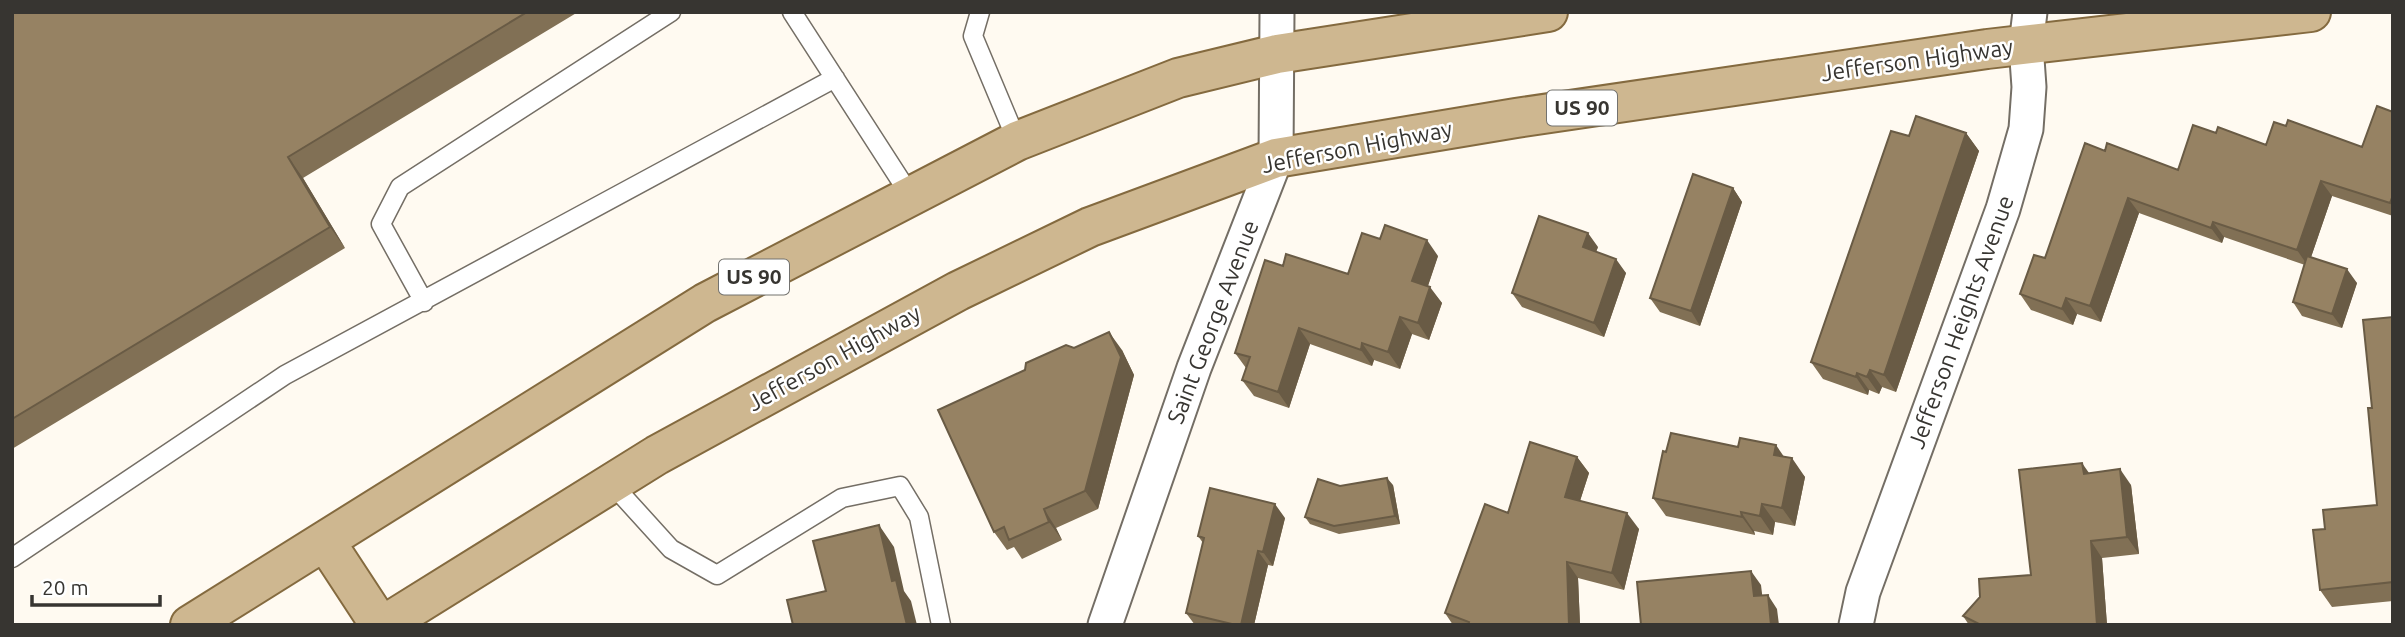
<svg xmlns="http://www.w3.org/2000/svg" width="2405" height="637" viewBox="0 0 2405 637" font-family="Ubuntu,sans-serif">
<style>
.lines{fill:none;stroke-linecap:round;stroke-linejoin:round}
.service-casing{stroke:#746e65;stroke-width:21}
.minor-casing{stroke:#746e65;stroke-width:37}
.primary-casing{stroke:#846a3f;stroke-width:42}
.service{stroke:#fff;stroke-width:18}
.minor{stroke:#fff;stroke-width:33}
.primary{stroke:#ceb790;stroke-width:38}
.wall{fill:#817055}
.shaded-wall{fill:#695b45}
.building{fill:#968263;stroke:#695b45;stroke-width:2}
.labels{text-anchor:middle;stroke-width:5;stroke-linejoin:round;paint-order:stroke}
.shield{fill:#fff;stroke:#73726f;stroke-width:2}
.shield-label{font-size:21px;font-weight:bold;fill:#373531}
.street-label{font-size:23px;fill:#373531;stroke:#fff}
</style>
<rect width="100%" height="100%" fill="#fffaf1"/>
<g class="lines">
<defs>
<path id="service" d="M792,12L910,195
M980,12L973,36L1017,141
M424,302L381,224L400,187L671,12
M612,484L671,549L717,575L842,498L900,486L919,517L941,625
M12,558L285,375L835,78"/>
<path id="minor" d="M1105,625L1194,368L1276,158L1277,12
M1856,625L1863,592L2003,209L2026,129L2029,87L2026,45L2030,12"/>
<path id="primary" d="M325,541L380,625
M190,625L705,303L1017,141L1178,78L1277,54L1548,12
M384,625L657,455L958,291L1090,227L1276,158L1516,118L1987,49L2311,12"/>
</defs>
<use href="#service" class="service-casing"/>
<use href="#minor" class="minor-casing"/>
<use href="#primary" class="primary-casing"/>
<use href="#service" class="service"/>
<use href="#minor" class="minor"/>
<use href="#primary" class="primary"/>
</g>
<path class="wall" d="M12,12H578L303,178L345,248L12,449Z
M2393,112V216L2332,196L2311,257L2357,283L2342,328L2302,316L2293,302L2305,265L2224,237L2222,243L2139,213L2101,322L2077,314L2073,325L2031,310L2020,294L2045,258L2105,151L2178,170L2216,133L2266,145L2286,126L2362,147Z
M1966,133L1979,151L1896,392L1882,387L1879,394L1869,390L1868,395L1823,379L1811,362L1909,136Z
M1733,188L1742,202L1700,326L1660,312L1650,298Z
M1598,247L1596,252L1626,273L1604,337L1522,307L1512,293Z
M1438,256L1428,286L1442,303L1429,340L1412,334L1400,369L1374,360L1372,366L1310,344L1289,408L1254,396L1242,380L1246,368L1235,353L1283,266L1348,274Z
M2393,317V601L2332,607L2320,590L2325,529L2377,505Z
M1074,348L1122,350L1134,375L1098,509L1056,528L1062,540L1022,559L1014,547L1007,550L994,532L1025,370Z
M1666,452L1785,457L1805,477L1795,526L1775,522L1773,535L1754,531L1755,535L1666,516L1653,498Z
M1577,457L1589,473L1580,501L1639,529L1624,590L1578,578L1580,625H1453L1445,613Z
M2089,473L2131,485L2139,554L2102,558L2107,625H1969L1963,616L1980,597L2031,575Z
M1393,485L1400,524L1339,534L1310,524L1305,517L1340,486Z
M1285,518L1273,566L1268,565L1254,625H1195L1186,613L1203,543L1198,536Z"/>
<path class="shaded-wall" d="M1966,133L1979,151L1896,392L1884,375Z
M288,157L303,178L345,248L330,227Z
M2321,181L2332,196L2308,266L2297,250Z
M1733,188L1742,202L1700,326L1691,311Z
M2128,198L2139,213L2101,322L2090,306Z
M2213,222L2224,237L2222,243L2211,228Z
M1588,233L1598,247L1592,261L1583,247Z
M1427,240L1438,256L1424,297L1412,281Z
M1616,259L1626,273L1604,337L1594,323Z
M2347,269L2357,283L2342,328L2332,314Z
M1430,287L1442,303L1429,340L1418,323Z
M2066,298L2077,314L2073,325L2062,309Z
M1400,317L1412,334L1400,369L1388,352Z
M1299,328L1310,344L1289,408L1278,392Z
M1109,332L1122,350L1134,375L1098,509L1085,491Z
M1362,343L1374,360L1372,366L1361,350Z
M1870,370L1882,387L1879,394L1867,377Z
M1857,373L1869,390L1868,395L1856,377Z
M1776,445L1789,464L1774,455Z
M1577,457L1589,473L1576,513L1565,497Z
M1792,458L1805,477L1795,526L1782,508Z
M2082,463L2094,480L2084,474Z
M2120,469L2131,485L2139,554L2127,537Z
M1387,478L1393,485L1400,524L1395,516Z
M1275,504L1285,518L1273,566L1263,552Z
M1762,504L1775,522L1773,535L1760,516Z
M1044,509L1056,528L1062,540L1049,522Z
M1741,512L1754,531L1755,535L1742,517Z
M1627,513L1639,529L1624,590L1612,573Z
M879,525L894,547L904,591L911,601L917,625H907L892,581Z
M2091,541L2102,558L2107,625H2097Z
M1258,551L1268,565L1254,625H1241Z
M1567,562L1578,578L1580,625H1569Z
M1751,571L1761,585L1764,610L1754,596Z
M1768,595L1777,609L1779,625H1771Z"/>
<path class="building" d="M12,12H527L288,157L330,227L12,419Z
M2377,106L2393,112V195L2390,203L2321,181L2297,250L2213,222L2211,228L2128,198L2090,306L2066,298L2062,309L2020,294L2034,255L2045,258L2085,143L2105,151L2107,143L2178,170L2193,125L2216,133L2218,127L2266,145L2274,122L2286,126L2288,120L2362,147Z
M1916,116L1966,133L1884,375L1870,370L1867,377L1857,373L1856,377L1811,362L1891,131L1909,136Z
M1693,174L1733,188L1691,311L1650,298Z
M1539,216L1588,233L1583,247L1616,259L1594,323L1512,293Z
M1385,225L1427,240L1412,281L1430,287L1418,323L1400,317L1388,352L1362,343L1361,350L1299,328L1278,392L1242,380L1250,357L1235,353L1265,260L1283,266L1286,254L1348,274L1362,233L1380,239Z
M2307,256L2347,269L2332,314L2293,302Z
M2393,317V582L2320,590L2313,530L2325,529L2323,510L2377,505L2368,408H2372L2363,320Z
M1109,332L1121,357L1085,491L1044,509L1049,522L1009,540L1004,527L994,532L938,410L1025,370L1026,363L1066,345L1074,348Z
M1671,433L1738,447L1740,438L1776,445L1774,455L1792,458L1782,508L1762,504L1760,516L1741,512L1742,517L1653,498L1663,451L1666,452Z
M1530,442L1577,457L1565,497L1627,513L1612,573L1567,562L1569,625H1468L1469,622L1445,613L1485,504L1508,513Z
M2082,463L2084,474L2120,469L2127,537L2091,541L2097,625H1981L1963,616L1980,597L1979,579L2031,575L2019,470Z
M1387,478L1395,516L1334,526L1305,517L1318,479L1340,486Z
M1210,488L1275,504L1263,552L1258,551L1241,625H1236L1186,613L1204,538L1198,536Z
M879,525L892,581L896,580L907,625H793L787,600L826,591L813,541Z
M1751,571L1754,596L1768,595L1771,625H1641L1637,582Z"/>
<g class="labels">
<g class="shield">
<rect x="1547" y="90.5" width="70" height="35" rx="5"/>
<rect x="719" y="259.5" width="70" height="35" rx="5"/>
</g>
<g class="shield-label">
<text x="1582" y="115">US 90</text>
<text x="754" y="284">US 90</text>
</g>
<g class="street-label">
<text transform="translate(1917 60) rotate(-8)" y="8">Jefferson Highway</text>
<text transform="translate(1357 147) rotate(-11)" y="8">Jefferson Highway</text>
<text transform="translate(1213 322) rotate(-69)" y="8">Saint George Avenue</text>
<text transform="translate(1961 322) rotate(-70)" y="8">Jefferson Heights Avenue</text>
<text transform="translate(834 358) rotate(-29)" y="8">Jefferson Highway</text>
</g>
</g>
<rect width="2405" height="637" fill="none" stroke="#373531" stroke-width="28"/>
<path d="M32 595v10h128v-10" fill="none" stroke="#373531" stroke-width="3.5"/>
<text x="42" y="595" font-size="21" fill="#373531" stroke="#ffffff" stroke-width="5" paint-order="stroke">20 m</text>
</svg>
